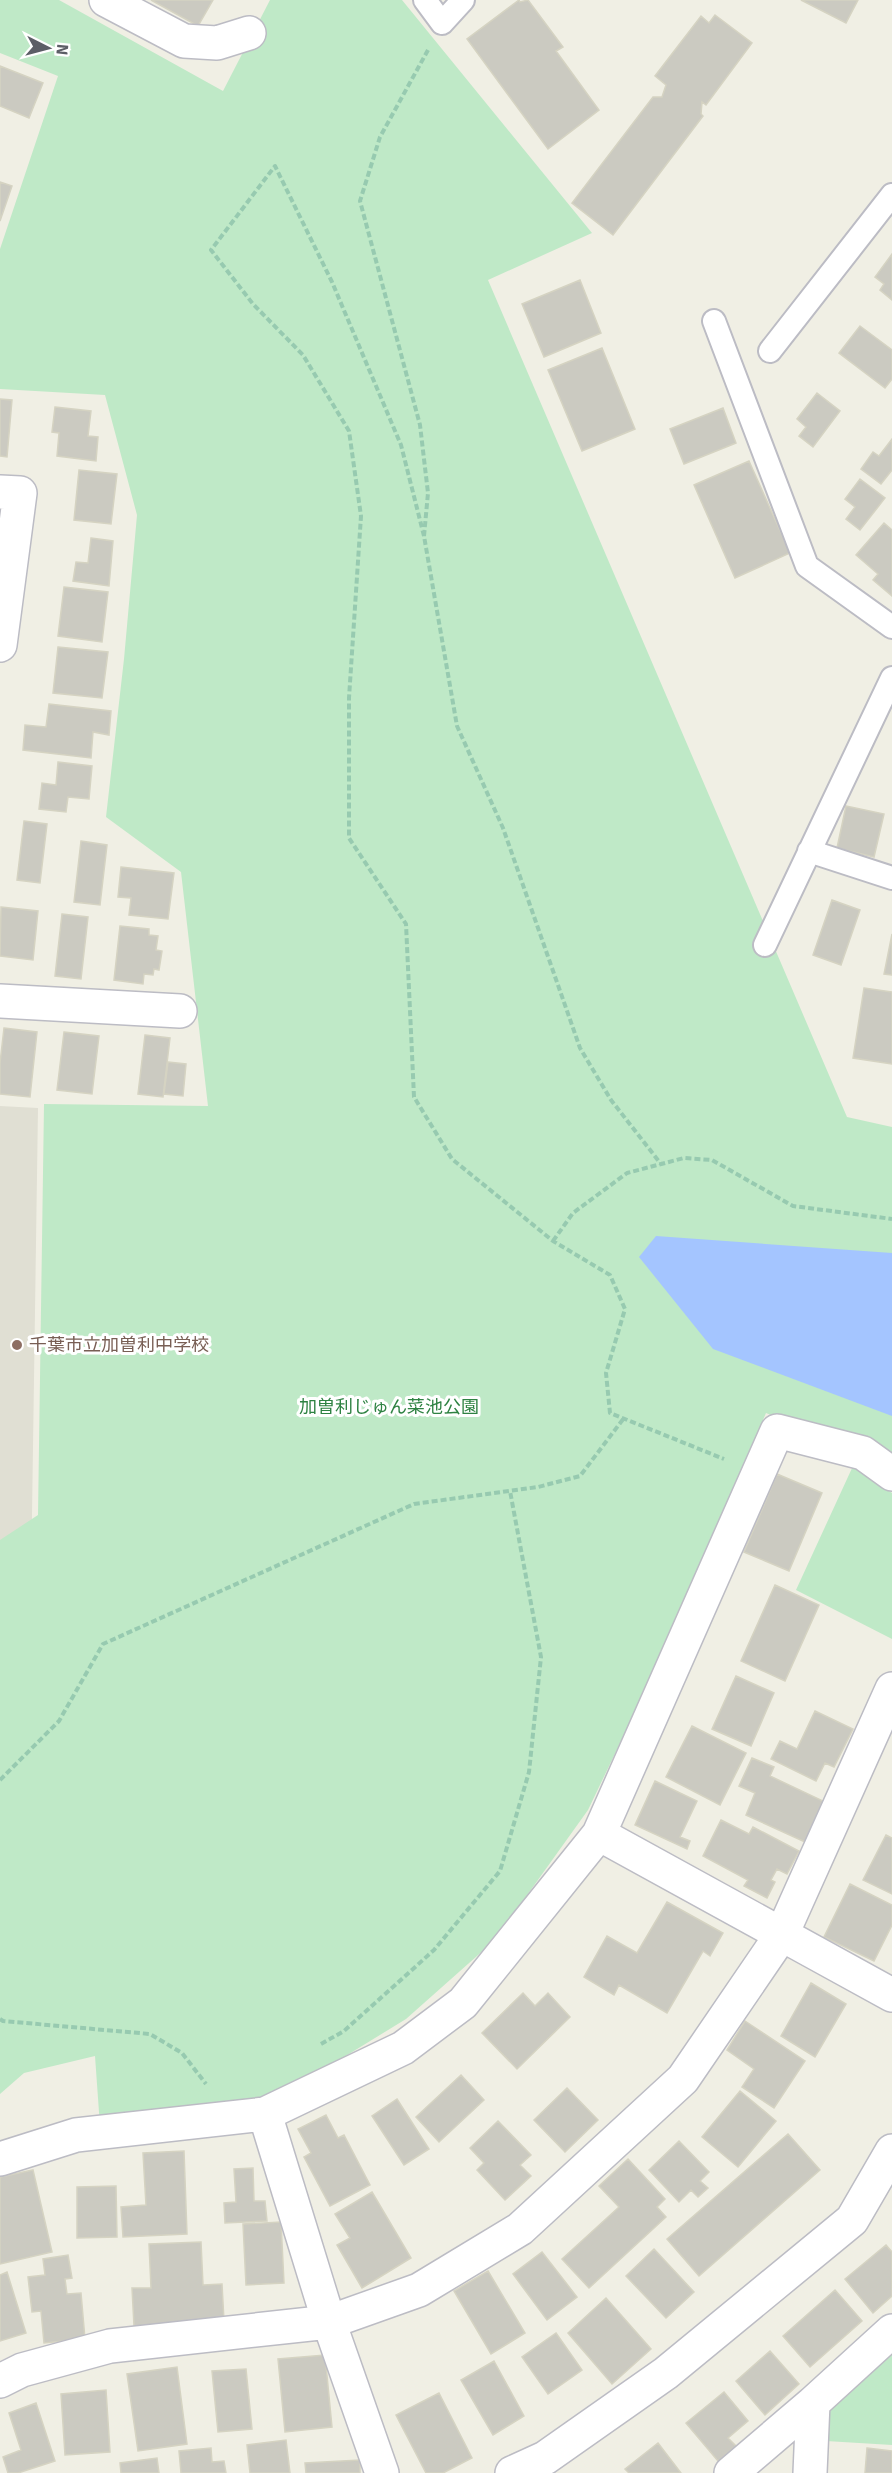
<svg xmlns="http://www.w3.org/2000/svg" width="892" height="2473" viewBox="0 0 892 2473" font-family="Signika,'Noto Sans JP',sans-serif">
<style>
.education{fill:#e0dfd3}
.green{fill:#bfe9c7}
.water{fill:#a4c5ff}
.building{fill:#cbcac1;stroke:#d5d3c2;stroke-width:1.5}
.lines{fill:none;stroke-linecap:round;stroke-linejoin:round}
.service-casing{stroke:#bcbcc4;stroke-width:26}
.minor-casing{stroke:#bcbcc4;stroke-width:36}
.path{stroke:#97cab0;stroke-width:4;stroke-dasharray:6 3;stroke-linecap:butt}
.service{stroke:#fff;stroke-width:22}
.minor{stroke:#fff;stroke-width:33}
.education-dot{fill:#8d6e63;stroke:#fff;stroke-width:2}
.labels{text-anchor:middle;stroke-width:6;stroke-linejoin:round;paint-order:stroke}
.education-label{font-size:18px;fill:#785e54;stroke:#fff;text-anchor:start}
.park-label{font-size:18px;fill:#2e8242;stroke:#fff}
</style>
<rect width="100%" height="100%" fill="#f0efe4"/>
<path class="education" d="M0,1106L38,1108L31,1582L0,1626Z"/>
<path class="green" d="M0,0H59L223,91L270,0H402L592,233L488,280L847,1117L892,1127V1469L863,1453L766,1413L666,1647L588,1810L495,1940L406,2019L264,2106L100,2126L95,2056L24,2073L0,2094V1540L38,1515L44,1104L208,1106L181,872L106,817L124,659L137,515L105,395L0,389V249L58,76L0,53Z
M853,1466L892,1493V1639L796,1590Z
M892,2346V2445L826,2441L829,2400Z"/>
<path class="water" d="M656,1236L892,1253V1416L713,1349L639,1257Z"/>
<path class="building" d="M151,0H213L198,26Z
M519,0L520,2L528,0L563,47L556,51L599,110L548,149L467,39Z
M801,0H858L846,23Z
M715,15L752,43L706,105L702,102L701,114L703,116L613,235L572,203L653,97H662L666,85L655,76L701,16L709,23Z
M0,66L43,83L29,118L0,106Z
M0,182L12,186L0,221Z
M892,254V300L880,290L884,284L875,277Z
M580,280L601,333L544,357L522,304Z
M860,326L892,350V379L885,388L839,353Z
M602,348L635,429L582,451L548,370Z
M817,393L840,411L813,447L799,436L806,427L797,419Z
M0,399L12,400L7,457L0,456Z
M55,407L91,411L88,436L98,437L96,461L57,456L59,433L52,432Z
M723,408L736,443L684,464L670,429Z
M892,439V470L881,484L861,469L873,452L879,456Z
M749,461L790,553L735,578L694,485Z
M79,470L117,474L111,524L74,520Z
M860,479L885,498L860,530L846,519L855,507L845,499Z
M884,523L892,530V596L873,580L878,574L856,555Z
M91,538L113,541L109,586L73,581L76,562L88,563Z
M64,587L108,592L102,642L58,636Z
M58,647L108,652L102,698L53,693Z
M49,704L111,711L109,735L93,732L91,758L23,750L25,725L46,727Z
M58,762L92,766L89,799L68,797L66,812L39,809L42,783L56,785Z
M846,806L884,814L874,857L837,848Z
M24,821L47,824L40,883L17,880Z
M81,841L107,845L100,905L74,902Z
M121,867L174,873L168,919L129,915L131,898L118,897Z
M832,900L860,910L841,965L813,955Z
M1,907L38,911L33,960L0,956Z
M62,914L88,917L81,979L55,976Z
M120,926L149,929V935L158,936L156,950L162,951L159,970L154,969L153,975L144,974L143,984L114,980Z
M892,934V975L884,974Z
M864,988L892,992V1064L853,1058Z
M4,1028L37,1032L30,1097L0,1094V1063Z
M64,1032L99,1036L92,1094L57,1090Z
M145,1035L170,1038L163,1097L138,1094Z
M168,1062L186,1064L183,1096L164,1094Z
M777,1474L822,1493L789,1571L744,1552Z
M775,1585L819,1605L785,1681L741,1661Z
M736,1676L774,1693L751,1746L712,1729Z
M815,1711L853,1729L834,1767L825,1763L816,1781L771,1759L780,1741L797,1749Z
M692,1726L746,1753L720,1805L666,1777Z
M752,1758L774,1767L770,1776L823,1801L805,1842L746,1815L755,1793L739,1786Z
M655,1781L697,1801L680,1837L690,1841L687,1849L635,1825Z
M721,1820L749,1834L753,1827L799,1851L787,1874L777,1869L771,1880L775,1882L767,1898L744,1886L748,1880L703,1856Z
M886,1835L892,1838V1894L863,1880Z
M850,1884L892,1905V1925L874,1961L824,1937Z
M667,1902L723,1933L710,1956L703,1951L667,2013L619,1985L614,1995L584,1977L607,1936L637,1953Z
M811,1983L846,2004L815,2057L781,2036Z
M523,1993L535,2006L548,1993L570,2017L517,2069L482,2033Z
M745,2021L805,2061L774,2108L742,2087L754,2069L727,2050Z
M461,2075L484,2100L439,2142L416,2117Z
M567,2088L598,2120L565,2152L534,2120Z
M740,2091L776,2121L738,2167L702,2137Z
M397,2099L429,2149L404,2165L372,2116Z
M326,2115L338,2138L344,2135L370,2185L330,2206L304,2157L311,2153L298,2129Z
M498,2121L531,2155L520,2165L531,2176L505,2200L477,2170L484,2163L470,2148Z
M788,2134L820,2170L699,2276L667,2239Z
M679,2141L709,2172L700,2181L708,2188L698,2197L691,2190L679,2202L649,2170Z
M184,2151L187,2234L123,2237L121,2207L146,2205L143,2153Z
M628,2159L665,2199L657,2207L666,2217L589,2288L562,2259L619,2207L599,2186Z
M253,2168L254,2201H265L267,2221L225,2223L224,2203L236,2202L234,2169Z
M33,2170L52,2252L0,2264V2177Z
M116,2186L117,2237L77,2238V2187Z
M372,2192L411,2258L362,2288L337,2245L350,2238L335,2214Z
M281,2222L284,2283L246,2285L243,2224Z
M201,2242L203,2285L222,2284L224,2321L134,2326L132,2288H151L149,2244Z
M886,2245L892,2252V2296L873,2313L845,2279Z
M654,2249L694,2292L666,2318L626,2276Z
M542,2252L577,2297L547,2320L513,2274Z
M68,2255L72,2278L65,2279L67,2294L81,2293L85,2339L44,2343L41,2311L32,2312L28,2277L45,2275L43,2259Z
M488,2271L525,2333L491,2354L454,2291Z
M7,2272L26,2333L0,2341V2275Z
M835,2290L862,2321L810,2367L783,2336Z
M606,2298L651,2349L612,2384L568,2333Z
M556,2333L582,2370L548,2394L522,2357Z
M770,2351L799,2384L765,2415L736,2381Z
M325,2355L332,2427L285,2432L278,2359Z
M494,2361L524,2416L493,2435L461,2380Z
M177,2367L187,2444L138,2451L127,2374Z
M246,2369L252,2429L218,2432L212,2371Z
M106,2390L110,2452L65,2455L61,2394Z
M724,2392L748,2421L728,2438L736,2446L718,2461L686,2423Z
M439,2393L472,2458L443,2473H426L396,2415Z
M36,2403L55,2461L18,2473H8L3,2457L21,2450L9,2413Z
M286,2440L290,2473H250L247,2445Z
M658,2443L681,2473H629L625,2469Z
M211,2448L212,2462L224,2461L226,2473H181L179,2451Z
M867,2448L892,2451V2473H865Z
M157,2458L159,2473H121L120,2463Z
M360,2460V2473H306L305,2463Z"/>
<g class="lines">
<defs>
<path id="service" d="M425,0L442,23L463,0
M714,321L807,566L892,627
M770,351L892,195
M809,851L892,878
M765,945L892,678"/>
<path id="minor" d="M106,0L184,41L217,43L249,33
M0,492L20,493L0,645
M0,1001L180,1011
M599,1834L892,1995
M265,2114L329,2322L382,2473
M0,2159L76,2135L265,2114L403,2048L463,2003L599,1834L777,1431L863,1453L892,1474
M0,2381L22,2370L110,2346L329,2322L419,2290L520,2229L683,2079L782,1934L892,1689
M512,2473L545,2458L666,2373L852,2220L892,2151
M731,2473L813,2403L892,2331
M810,2473L813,2403"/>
</defs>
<use href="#service" class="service-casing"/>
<use href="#minor" class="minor-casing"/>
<path class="path" d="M428,50L380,137L360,201L420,425L428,493L424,536L457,726L503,828L580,1048L611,1100L661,1164
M424,536L401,445L332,282L275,166L211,250L253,304L303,355L349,431L361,516L349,698V838L406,924L414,1097L452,1159L553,1241L610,1275L625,1309L606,1373L610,1413L724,1459
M553,1241L573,1213L627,1173L684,1158L712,1160L793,1206L892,1219
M0,1780L59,1721L103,1644L414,1504L538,1487L580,1476L624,1418
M0,2019L3,2021L150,2034L182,2053L206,2084
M321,2044L344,2031L434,1950L500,1871L529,1772L541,1657L510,1491"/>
<use href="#service" class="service"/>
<use href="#minor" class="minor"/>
</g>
<circle class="education-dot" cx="17" cy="1345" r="6"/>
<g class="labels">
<g class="education-label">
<text x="29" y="1351">千葉市立加曽利中学校</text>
</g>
<g class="park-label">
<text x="389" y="1413">加曽利じゅん菜池公園</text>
</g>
</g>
<g transform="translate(48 48) rotate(96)" stroke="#ffffff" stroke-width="4.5" paint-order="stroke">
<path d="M0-4.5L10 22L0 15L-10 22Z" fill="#5c5e66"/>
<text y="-9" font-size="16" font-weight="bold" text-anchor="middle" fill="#5c5e66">N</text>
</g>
</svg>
